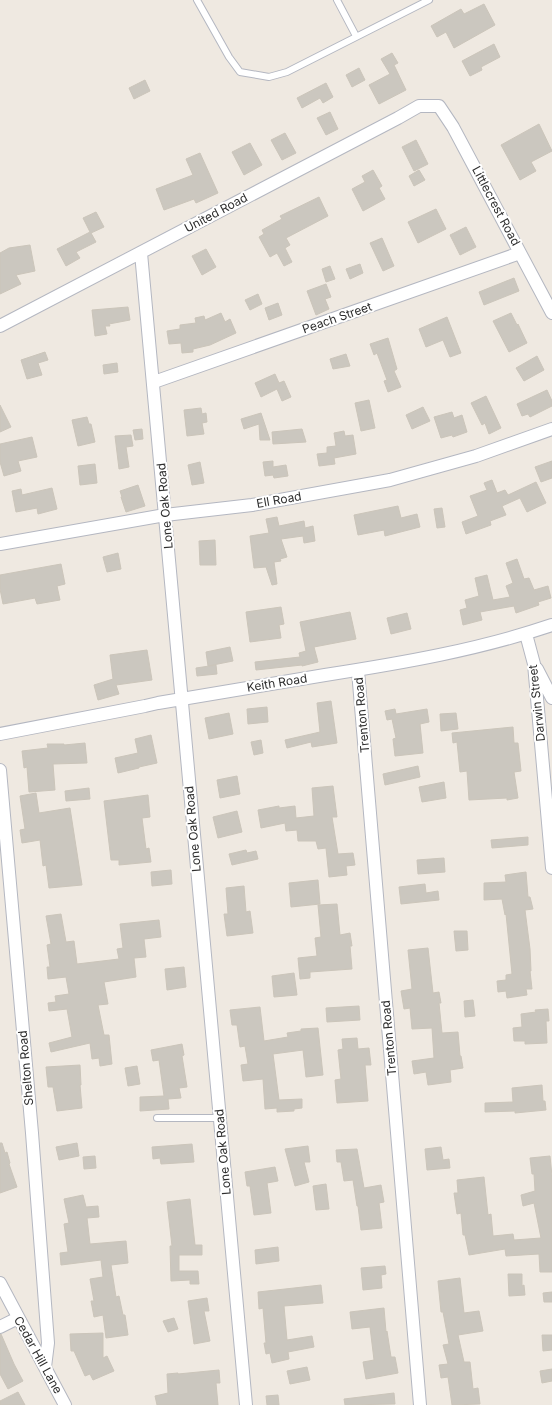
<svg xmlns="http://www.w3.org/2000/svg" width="552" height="1405" viewBox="0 0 552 1405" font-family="Inter,sans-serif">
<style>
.building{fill:#cbc7bf;stroke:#cbc5ba}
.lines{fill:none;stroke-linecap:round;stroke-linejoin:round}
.service-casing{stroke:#b4b7c1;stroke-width:8}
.minor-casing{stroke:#b4b7c1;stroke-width:14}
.service{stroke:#fff;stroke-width:6}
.minor{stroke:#fff;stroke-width:12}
.labels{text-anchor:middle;stroke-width:4;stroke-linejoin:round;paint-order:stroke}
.street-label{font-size:12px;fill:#2e2e2e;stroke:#fff}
</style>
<rect width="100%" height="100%" fill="#efe9e1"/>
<path class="building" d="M484,4L495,25L454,48L446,32L437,37L431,26L461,9L464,14Z
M494,44L500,57L481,67L482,70L470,76L462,61Z
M392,53L398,63L394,65L406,90L379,104L369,85L390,74L381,59Z
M359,68L365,80L352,87L346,75Z
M145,80L150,91L134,99L129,88Z
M326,83L333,97L323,103L320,98L302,108L297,98Z
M330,112L338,129L326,135L317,118Z
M539,124L552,151L531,162L536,171L520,180L501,145Z
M285,133L296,153L282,160L271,140Z
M416,140L428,164L414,171L402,147Z
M250,143L262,165L244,175L232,152Z
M200,153L218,193L196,203L194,199L164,210L156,189L193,175L186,159Z
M373,170L382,186L379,188L385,199L363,211L352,189L365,182L362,176Z
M419,170L425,180L414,186L409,176Z
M319,197L328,216L286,238L290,245L285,248L292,262L284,266L277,253L270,257L259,237L264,234L262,230L282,219L280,216Z
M436,209L446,229L418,243L408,222Z
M96,212L104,227L91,233L96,242L76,252L80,258L66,266L57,249L90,232L83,218Z
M466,227L476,247L460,255L450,235Z
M382,238L394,266L383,271L370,243Z
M30,245L35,271L16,275L21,284L0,294V253L9,248Z
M206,249L216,267L202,275L192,256Z
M360,264L363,273L350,279L346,269Z
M330,266L335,279L326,282L322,269Z
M514,278L519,291L484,305L479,292Z
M326,284L331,297L325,299L329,309L316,315L307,291Z
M258,294L262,304L250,310L245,300Z
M278,303L282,315L269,320L265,308Z
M128,307L130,320L109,324L110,326H105L107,334L95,336L92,310Z
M221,313L225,322L230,319L236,333L210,345L193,349V352L182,353L181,343L169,344L167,331L180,329V325L196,323L195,318L204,316L205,320Z
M511,313L517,325L518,324L527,343L509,352L493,321Z
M447,317L461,353L450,357L443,340L426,347L419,329Z
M388,338L397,369L394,371L401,387L388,392L384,381L387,380L377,353L374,355L370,344Z
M45,352L48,360L38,363L42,375L27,379L21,360Z
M346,354L350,366L333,369L330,359Z
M537,356L544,370L524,381L516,368Z
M117,363L118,372L104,374L103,365Z
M275,374L279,383L284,381L291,397L282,401L277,389L261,397L255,383Z
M547,390L552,401V406L530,417L528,414L522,416L517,404Z
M486,396L501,428L489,434L485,423L482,425L471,403Z
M369,400L375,428L361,431L355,403Z
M0,405L11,427L0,432Z
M423,407L430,421L412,429L406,415Z
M201,408L202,414L206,413L207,422L202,423L204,434L187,436L184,410Z
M452,412L454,418L462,415L467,432L453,437L452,435L441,438L434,417Z
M261,413L270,440H260L259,424L244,429L241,419Z
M87,417L89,424H91L95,442L78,446L72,420Z
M142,429L143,439L135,440L133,430Z
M302,429L306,442L273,444L272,432Z
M344,431L345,436L353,435L356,454L334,458L335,464L319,466L317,454L327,453V447L336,446L334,433Z
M131,435L133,446L126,447L129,467L119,469L115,436Z
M32,437L37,457L18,461L21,471L4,476L0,462V444Z
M273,461V467L286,465L288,476L274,478L273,475L265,476L263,462Z
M552,461V478L541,482L535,467Z
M200,462L204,483L192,485L188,465Z
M95,464L97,483L80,485L78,466Z
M492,480L497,493L505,490L508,495L536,482L546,503L527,512L520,498L502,506L506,515L490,521L491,525L466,534L462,522L478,516L470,496L487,490L484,483Z
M138,485L145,506L126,512L121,497H122L120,491Z
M52,488L57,509L38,514L37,508L16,512L12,491L21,489L22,495Z
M398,506L401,518L417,514L420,527L385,536L384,530L358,535L354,515Z
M442,508L445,527L437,528L434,509Z
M277,517L279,526L304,521L305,528L313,526L315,541L304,543L303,536L281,539L287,557L280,559L281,561L274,562L277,584L272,585L266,567L254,568L250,536L269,533L266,519Z
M215,540L216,565H200L199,541Z
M118,553L121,569L107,572L103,557Z
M517,559L524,579L529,578L534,590L548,586L551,598L538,602L539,605L516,613L514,606L480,612L482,620L463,625L460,610L467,608L465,600L479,596L475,578L487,575L493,600L510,597L506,586L513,583L506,563Z
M61,564L65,584L57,586L60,600L37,604L35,598L3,604L0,589V575Z
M281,607L284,624L279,625L281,638L250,642L246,612Z
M350,612L356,639L314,647L318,662L302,666V665L256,670L255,662L300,657L299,653L306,651L300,622Z
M407,613L411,629L391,634L387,618Z
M230,647L233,661L208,666L206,652Z
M147,650L152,680L116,685L119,694L98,700L94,685L113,679L110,655Z
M216,665L217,674L197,676L196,668Z
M331,701L337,743L312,747L311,742L287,748L285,740L320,732L317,703Z
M267,707L268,722L248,724L247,709Z
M395,709L396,714L427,709L429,722L420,724L423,753L395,756L393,739L396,738L392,719L387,720L385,711Z
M229,713L233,734L209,739L205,718Z
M456,713L458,729L441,731L440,714Z
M513,727L514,743H518L521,771L514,772L518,798L507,800V798L469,800L467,771L460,772L457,742L453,743L452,733Z
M151,735L157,763L139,767V768L118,773L115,758L138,753L135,739Z
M261,740L263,753L254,755L251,742Z
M85,743L87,763L53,764L55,790L29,792L27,767L24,768L22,751L48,748L47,744H64V745Z
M418,766L420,777L385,785L383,774Z
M237,776L240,794L220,798L217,780Z
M444,782L446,798L422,802L419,787Z
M333,786L337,817H332L338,854L353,853L355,865L346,866L347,875L329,877L326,848L318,849L316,841H298L297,830L286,831L285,823L261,828L258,810L279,806V808L295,806L296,818L314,816L312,788Z
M89,788L90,799L66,801L65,791Z
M36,793L39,813L70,808L82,885L49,888L46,865L43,866L40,840L22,843L20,830L25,829L20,796Z
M148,795L150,817L142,818L146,849L149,848L151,862L119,865V860H111L104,801Z
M237,811L242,832L218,838L213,817Z
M528,837V845L492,848L491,840Z
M246,850L247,853L256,851L258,859L232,865L229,854Z
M444,858L445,872L418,874L417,860Z
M171,870L172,884L152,886L151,872Z
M526,872L528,897H530L533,909L525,910L530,949L531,971H530L532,989H526L527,995L507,998L506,991L498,992L497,981L506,980V975L512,974L506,914L505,915L502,899L484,900V883L506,882L505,875Z
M318,880L320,904L291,907L289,883Z
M425,884L426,893L438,891L439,900L401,904L399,887Z
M244,886L246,912L250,911L253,933L227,936L224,914H228L226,888Z
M337,904L340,935L350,933L352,946H350L352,969L310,972V978L300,979L298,958L317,956L315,938L321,937L318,905Z
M61,914L66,942L74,941L77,964L119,959L117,949L123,948L120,924L159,920L161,937L144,939L146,957L134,958L136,977L104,982L108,1004L98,1005L104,1035H109L112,1064L100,1066L99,1058L92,1059L90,1043L51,1052L49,1043L72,1037L67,1009L49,1011L48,1003L56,1002L55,996L69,994L66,977L48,979L47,967H50L47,945L51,944L46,916Z
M454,931H467L468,950L456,951Z
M428,948L433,993L439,992L441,1003H439L442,1033L458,1032L460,1056H461L463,1068L450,1070L451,1082L428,1085L426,1072L414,1074L412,1061L434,1058L432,1028L412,1029L410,1008L404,1009L401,991L412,989L408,950Z
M184,967L186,987L167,990L165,969Z
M294,973L297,995L274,997L272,976Z
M473,1000L475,1016L465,1017L464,1001Z
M359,1006L360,1020L327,1022L326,1008Z
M260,1007L264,1041L288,1037L287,1033L301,1031V1029L318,1028L323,1075L306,1077L303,1050L273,1054L279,1100L302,1099V1108L294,1109V1111L277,1112V1108L265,1109L263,1079L243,1081L241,1065L248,1064L245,1046L240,1047L237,1025H232L230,1010Z
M548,1009L549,1021H546L547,1043L525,1044V1041H514L513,1028L522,1027L521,1014L536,1012L535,1010Z
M357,1038L358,1049L369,1048L371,1065H365L368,1101L337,1103L335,1080L341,1079L338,1050L343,1049L342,1039Z
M182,1044L184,1055L182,1056L187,1087L179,1088L181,1098L168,1099L169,1109L140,1111V1097L164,1096L159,1060L153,1061L151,1050Z
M80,1065L81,1085H80L82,1108L57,1111L53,1087H48L46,1067Z
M137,1066L140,1084L128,1086L125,1068Z
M542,1085L543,1101H545L546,1110L515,1113V1111L485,1112V1103L513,1102L512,1088Z
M0,1143H2L5,1153L7,1152L10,1163L9,1164L17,1187L0,1193Z
M77,1143L79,1156L59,1160L56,1147Z
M192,1144L194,1162L161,1164L160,1158L153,1159L152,1147Z
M308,1146L310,1162H304L309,1182L295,1186L285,1149Z
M441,1147L443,1160L449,1159L450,1168L427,1170L425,1149Z
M357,1149L364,1188L381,1185L384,1202L379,1203L382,1228L361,1230L358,1206H357L353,1180L344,1181L341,1162H337L336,1150Z
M95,1156L96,1168L84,1169L83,1157Z
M550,1156L552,1176V1272H540L539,1254L506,1256L505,1249L469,1255L465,1235H463L461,1213L457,1214L454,1193H458L457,1180L484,1177L488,1215L491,1214L493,1236L513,1234L514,1240L541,1238L534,1203L523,1206L521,1195L535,1191L534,1174H532L530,1158Z
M275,1167L278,1181L267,1183L271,1213L254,1215L250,1186H247L245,1172Z
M326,1184L329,1209L316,1210L313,1186Z
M83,1195L86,1207L98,1206L99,1217L87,1218L90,1244L126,1241L128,1263L111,1265L116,1297L119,1296L123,1315H125L128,1335L106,1338L103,1315L94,1317L91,1301H94L90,1279L103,1277L101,1260L61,1265L60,1253L68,1252L64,1224L69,1223L64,1199Z
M190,1199L195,1245H202V1255H179V1271H198L199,1284H190V1280L171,1281L170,1246H172L167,1202Z
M278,1247L279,1261L256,1264L255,1250Z
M385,1266L386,1274L381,1275L382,1288L363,1290L361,1268Z
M508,1274H522V1286L524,1285L525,1295L509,1296Z
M460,1278L464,1313L479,1311L483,1331L458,1335L464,1362H470L473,1389L478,1388L480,1404L452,1405L448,1377L441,1378L439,1365L448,1364L443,1345L449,1344L443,1312H441L438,1281Z
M321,1285L323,1303L284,1306L287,1340L312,1336L314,1347L288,1352L289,1359L272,1363L270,1353L266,1354L264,1343H266L263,1308L259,1309L258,1292Z
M552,1292V1302H544L543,1293Z
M207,1298L209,1311H204L210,1341L194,1344L188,1301Z
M384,1308L386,1332L387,1331L391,1357H395L398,1373L366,1379L363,1362L374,1360L370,1327L352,1329L350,1312Z
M174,1318L178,1329L168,1332L163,1321Z
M103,1333V1358L107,1356L114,1371L93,1380L90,1374L85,1376L74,1351H71L70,1334Z
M0,1334H1L14,1364L23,1381L8,1389L0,1374Z
M542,1335H552V1350L543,1351Z
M307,1367L310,1380L290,1384L287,1371Z
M552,1369V1381L542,1383L540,1371Z
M219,1370L220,1383H216L218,1405H157L155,1396L168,1393L167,1374L178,1373V1374Z
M18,1392L25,1405H0V1401Z
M394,1393L395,1404L345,1405L344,1399Z
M278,1395L279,1405H267L266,1396Z"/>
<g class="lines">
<defs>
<path id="service" d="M197,0L229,57L240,72L269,77L287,72L429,0
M337,0L356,36
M157,1118H220"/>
<path id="minor" d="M141,253L246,1405
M0,326L398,118L419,106H439L453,127L552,313
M154,382L520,253
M0,544L165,515L252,505L390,480L476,456L552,429
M526,634L534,664L552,868
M537,669L552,698
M358,671L420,1405
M0,734L145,706L158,703C214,694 269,684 325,675C402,663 478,650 552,625
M0,770L32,1133L48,1343L45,1367
M0,1283L65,1405
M0,1327L18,1318"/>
</defs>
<use href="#service" class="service-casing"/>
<use href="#minor" class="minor-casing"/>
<use href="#service" class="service"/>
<use href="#minor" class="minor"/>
</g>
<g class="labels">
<g class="street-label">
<text transform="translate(496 206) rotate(62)" y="4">Littlecrest Road</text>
<text transform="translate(216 213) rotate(-28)" y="4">United Road</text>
<text transform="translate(337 318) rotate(-19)" y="4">Peach Street</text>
<text transform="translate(279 500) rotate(-10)" y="4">Ell Road</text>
<text transform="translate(165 506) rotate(-95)" y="4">Lone Oak Road</text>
<text transform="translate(277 683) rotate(-9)" y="4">Keith Road</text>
<text transform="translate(537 703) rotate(-96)" y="4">Darwin Street</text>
<text transform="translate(362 715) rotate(-95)" y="4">Trenton Road</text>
<text transform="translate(193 829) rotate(-95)" y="4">Lone Oak Road</text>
<text transform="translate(389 1038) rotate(-95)" y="4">Trenton Road</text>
<text transform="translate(26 1068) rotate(-95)" y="4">Shelton Road</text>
<text transform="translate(223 1152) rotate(-95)" y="4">Lone Oak Road</text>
<text transform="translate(38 1355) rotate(61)" y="4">Cedar Hill Lane</text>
</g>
</g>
</svg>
